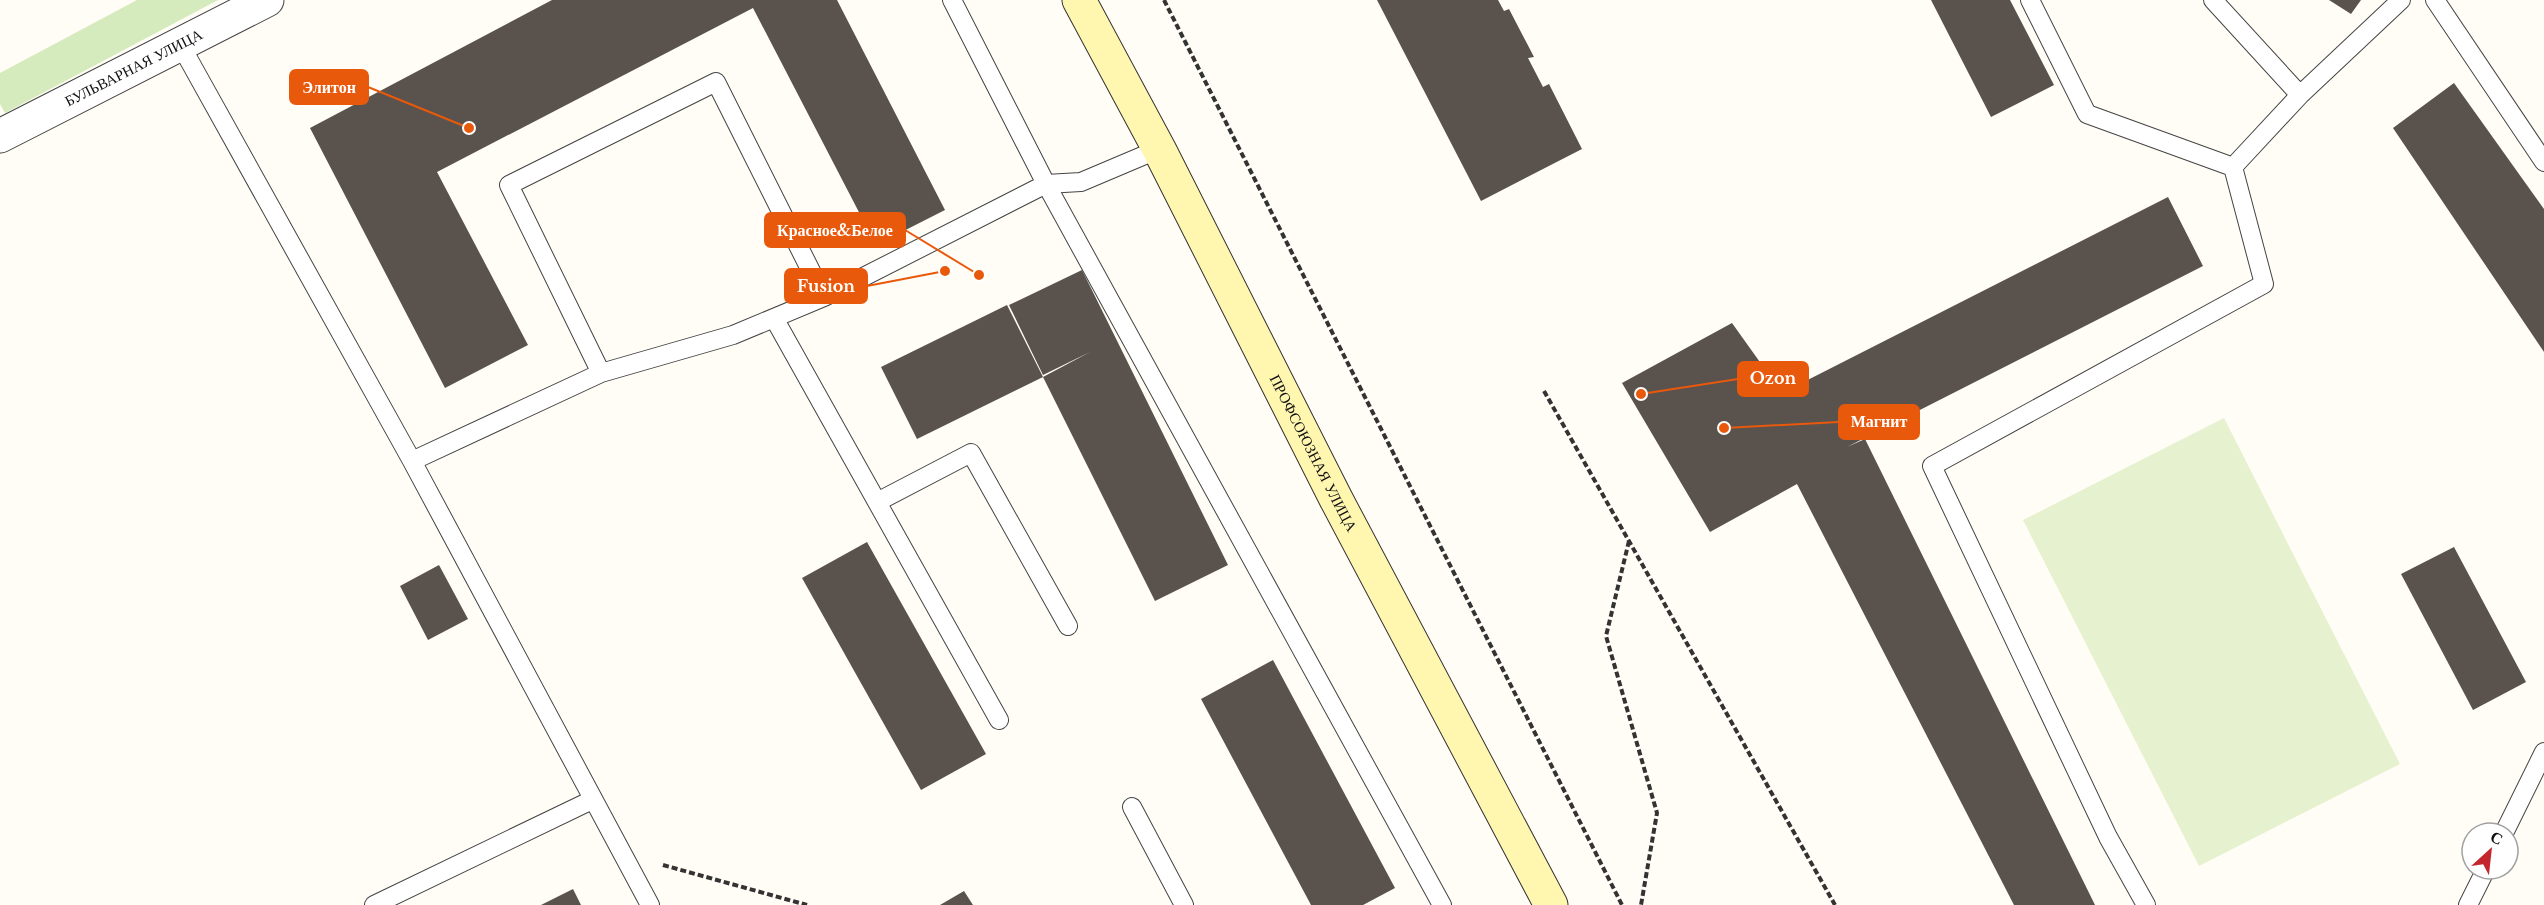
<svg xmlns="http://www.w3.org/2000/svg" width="2544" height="905" viewBox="0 0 2544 905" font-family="'Libre Baskerville',serif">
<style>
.green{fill:#d5ebbd}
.pitch{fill:#e6f2cf}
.building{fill:#5a524d}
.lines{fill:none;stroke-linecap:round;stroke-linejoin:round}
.service-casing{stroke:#444;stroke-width:20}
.tertiary-casing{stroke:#444;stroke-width:35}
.secondary-casing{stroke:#333;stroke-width:35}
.path{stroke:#333;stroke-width:4;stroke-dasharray:6 3;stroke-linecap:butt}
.service{stroke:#fff;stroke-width:18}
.tertiary{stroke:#fff;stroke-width:33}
.secondary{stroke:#fff6b0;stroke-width:33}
.labels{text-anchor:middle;stroke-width:6;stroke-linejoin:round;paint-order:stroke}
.street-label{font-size:15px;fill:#111;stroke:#fff}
.leader{fill:none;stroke:#e8590c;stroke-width:2}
.callout-dot{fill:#e8590c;stroke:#fff;stroke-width:2}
.callout{fill:#e8590c;stroke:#e8590c;stroke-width:2}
.callout-label{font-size:16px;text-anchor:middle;font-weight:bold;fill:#fff}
</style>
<rect width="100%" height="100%" fill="#fffdf5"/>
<path class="green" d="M137,0H218L5,113L0,104V73Z"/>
<path class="pitch" d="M2224,418L2400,764L2199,866L2023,520Z"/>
<path class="building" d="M552,0H837L945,210L876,245L753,8L437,172L528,345L445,388L310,128Z
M1377,0H1498L1504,11L1509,9L1534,57L1528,58L1543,87L1549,84L1582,149L1481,201Z
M1931,0H2010L2054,85L1991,117Z
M2329,0H2361L2351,14Z
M2454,83L2544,209V352L2393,128Z
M2168,197L2203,266L1847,447L1865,439L2095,905H2014L1797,484L1710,532L1622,383L1732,323L1782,393Z
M1082,270L1228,565L1155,601L1043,377L1090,352L1043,375L1009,305Z
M1007,305L1043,377L917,439L881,367Z
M867,542L986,754L921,790L802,578Z
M2454,547L2526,682L2473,710L2401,574Z
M439,565L468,619L428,640L400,586Z
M1273,660L1395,888L1363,905H1311L1201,699Z
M573,889L581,905H541Z
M964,891L973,905H940Z"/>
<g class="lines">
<defs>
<path id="service" d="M952,0L1046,184L1442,905
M2030,0L2087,114L2233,167L2300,95L2401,0
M2213,0L2300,95
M2435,0L2544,162
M180,44L412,461L650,905
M774,318L999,720
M601,373L733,335L824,297
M412,461L601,373L509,185L716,82L824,297L1046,184L1081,182L1159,149
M877,502L971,453L1068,626
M1132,807L1184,905
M2504,833L2544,752
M374,905L592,800
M2146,905L2108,837L1932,466L2264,284L2233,167
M2468,905L2486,869"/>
<g id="tertiary">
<path id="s1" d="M0,136L267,0"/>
</g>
<g id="secondary">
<path id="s2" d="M1079,0L1159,149L1336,499L1551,905"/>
</g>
</defs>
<use href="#service" class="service-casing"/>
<use href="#tertiary" class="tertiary-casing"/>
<use href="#secondary" class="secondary-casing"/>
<path class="path" d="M1164,0L1622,905
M1544,391L1835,905
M1629,541L1606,636L1657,813L1641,905
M663,865L807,905"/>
<use href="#service" class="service"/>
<use href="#tertiary" class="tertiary"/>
<use href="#secondary" class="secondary"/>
</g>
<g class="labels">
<g class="street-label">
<text dy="5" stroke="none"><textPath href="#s1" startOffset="150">БУЛЬВАРНАЯ УЛИЦА</textPath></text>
<text dy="5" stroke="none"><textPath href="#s2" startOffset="510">ПРОФСОЮЗНАЯ УЛИЦА</textPath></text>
</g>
</g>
<path class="leader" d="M469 128L368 87M979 275L905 230M945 271L867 286M1641 394L1738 379M1724 428L1839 422"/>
<g class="callout-dot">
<circle cx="469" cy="128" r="6"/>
<circle cx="979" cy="275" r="6"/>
<circle cx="945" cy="271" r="6"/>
<circle cx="1641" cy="394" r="6"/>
<circle cx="1724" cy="428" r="6"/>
</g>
<g class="callout">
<rect x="290" y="70" width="78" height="34" rx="6"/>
<rect x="765" y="213" width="140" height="34" rx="6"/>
<rect x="785" y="269" width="82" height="34" rx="6"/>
<rect x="1738" y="362" width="70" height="34" rx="6"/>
<rect x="1839" y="405" width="80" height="34" rx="6"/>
</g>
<g class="callout-label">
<text x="329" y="93">Элитон</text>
<text x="835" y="236">Красное&amp;Белое</text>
<text x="826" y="292">Fusion</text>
<text x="1773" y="384">Ozon</text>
<text x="1879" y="427">Магнит</text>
</g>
<g transform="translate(2490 851) rotate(27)"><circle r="28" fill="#ffffff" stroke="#a0a0a0" stroke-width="1.5"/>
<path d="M0-4.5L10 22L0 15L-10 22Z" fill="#c4262e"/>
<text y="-9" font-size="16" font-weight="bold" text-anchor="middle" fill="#111111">С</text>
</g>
</svg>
